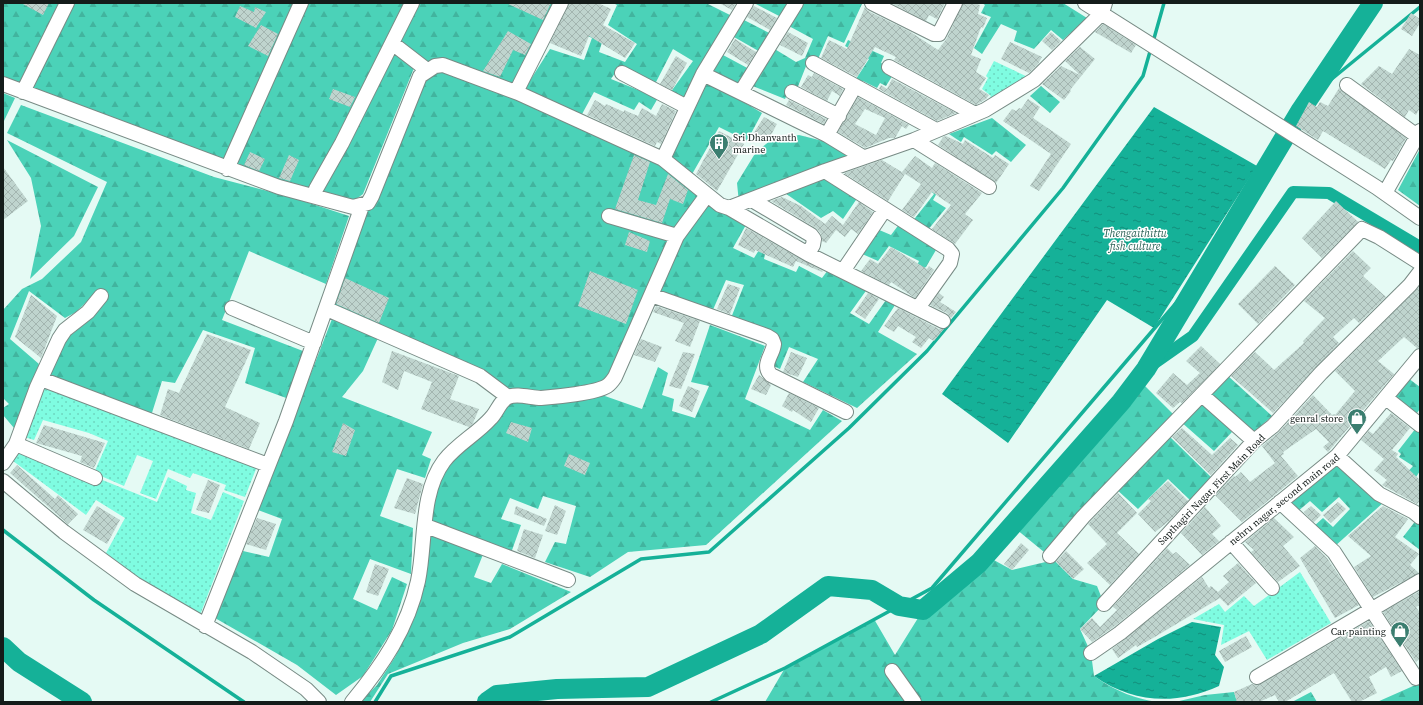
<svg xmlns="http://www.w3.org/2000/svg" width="1423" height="705" viewBox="0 0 1423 705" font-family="'Source Serif 4',serif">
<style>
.grass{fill:url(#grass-dots)}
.forest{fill:url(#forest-firs)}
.water{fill:url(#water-ripples)}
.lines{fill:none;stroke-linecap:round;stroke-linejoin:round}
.stream{stroke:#15b198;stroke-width:3.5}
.canal{stroke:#15b198;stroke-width:12}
.river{stroke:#15b198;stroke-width:20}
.building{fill:url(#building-cross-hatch);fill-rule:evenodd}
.minor-casing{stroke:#788b85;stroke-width:16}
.minor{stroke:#fff;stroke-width:14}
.labels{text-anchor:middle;stroke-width:3;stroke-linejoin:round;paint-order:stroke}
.poi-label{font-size:10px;fill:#141c1a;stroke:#fff;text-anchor:end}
.street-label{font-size:10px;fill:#141c1a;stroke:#fff}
.water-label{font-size:11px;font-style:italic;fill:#2b6256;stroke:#fff}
</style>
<defs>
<pattern id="grass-dots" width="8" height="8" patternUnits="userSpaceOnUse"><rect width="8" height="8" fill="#7ffce1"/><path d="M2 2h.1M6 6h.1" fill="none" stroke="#6dd7c0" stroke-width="1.8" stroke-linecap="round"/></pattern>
<pattern id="forest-firs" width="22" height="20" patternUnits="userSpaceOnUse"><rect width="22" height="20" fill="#4bd2b8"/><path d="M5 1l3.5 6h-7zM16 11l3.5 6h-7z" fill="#41b49e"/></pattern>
<pattern id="water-ripples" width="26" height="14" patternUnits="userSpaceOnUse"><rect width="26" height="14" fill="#15b198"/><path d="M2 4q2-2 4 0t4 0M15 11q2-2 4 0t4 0" fill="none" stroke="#128f7b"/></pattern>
<pattern id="building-cross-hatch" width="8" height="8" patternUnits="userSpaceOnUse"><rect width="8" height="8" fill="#bfd4ce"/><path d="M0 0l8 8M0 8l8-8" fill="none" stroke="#a3b5b0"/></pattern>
</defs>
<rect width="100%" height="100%" fill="#e5faf4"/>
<path class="grass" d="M994,61L1030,78L986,103L991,96L982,89L988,78L986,76Z
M42,381L258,464L245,497L224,490L226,485L193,473L190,478L168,469L156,499L140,493L153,461L137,455L124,486L94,473L108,441L89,433L43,420L34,440L21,436Z
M18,451L97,485L100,479L157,502L168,477L187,486L186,490L196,493L191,513L211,520L223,492L244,501L200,615L135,575L106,553L125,518L96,500L86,515L13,461Z
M1300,572L1331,623L1267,660L1249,631L1221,645L1224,625L1193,619L1219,604L1225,612L1244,596L1254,606Z"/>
<path class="forest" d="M3,3H60L20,84L3,78Z
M68,3H413L316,189L227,169L23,92Z
M417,3H557L512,84L427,66L395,42Z
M613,3H706L730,15L698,72L685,101L670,93L693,61L673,49L655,84L619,67L611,79L658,98L651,110L639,102L634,110L594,92L581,116L524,90L550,49L584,60L592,38L573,29L605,33L599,52L625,62L637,44L608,25L617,5Z
M754,3H792L783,18Z
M802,3L862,4L844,43L828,36L818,59L810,56L797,89L791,86L785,99L750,85L773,48L796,62L805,58L813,39L787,25Z
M982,3H1063L1087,18L1063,40L1051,30L1034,49L1014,41L1017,31L1001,24L982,54L974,48L991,17L981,13L985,5Z
M744,20L773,35L762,53L734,37Z
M848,40L884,56L881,63L888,66L894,73L886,86L880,83L877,88L863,81L860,85L854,82L869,59L845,46Z
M392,51L414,68L363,194L355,200L322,191Z
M723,55L751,70L739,89L710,75Z
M435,66L663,159L707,195L677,236L615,377L584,392L514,396L327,309L416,83Z
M705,79L762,113L747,141L719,127L691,176L668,158Z
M1041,86L1060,102L1050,113L1030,96Z
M3,93L15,98L3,123Z
M21,105L214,177L291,197L349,216L326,284L249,251L222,320L303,351L289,399L245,383L255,348L203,330L175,383L162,381L151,416L47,378L62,342L87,322L108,295L100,289L76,312L65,318L29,291L10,339L39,364L14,428L3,415V408L9,404L3,398V310L22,289L42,279L81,242L107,182L7,133Z
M992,118L1026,145L1011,162L996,151L992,155L967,139L964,137L961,142L949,134Z
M799,135L827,142L853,157L739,203L737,183L756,152L771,140Z
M7,140L98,187L74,236L30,279L41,226L31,178Z
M1420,149V206L1398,190Z
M824,176L858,197L843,219L833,211L821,218L782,191Z
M946,177L933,200L946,208L927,231L912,222L934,194L925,186Z
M708,202L747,223L733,248L754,258L759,250L765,254L764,259L796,272L799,266L822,278L828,270L868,288L850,313L869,324L886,300L895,305L878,332L917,354L857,408L803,382L818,359L789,347L780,369L771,365L781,340L731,318L744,285L726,280L712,312L657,292L682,235Z
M900,223L936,250L926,267L918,271L915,270L919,261L889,246L878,261L860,253L877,229L891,235Z
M332,319L378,338L363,371L342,397L432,432L422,455L431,459L425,478L397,469L380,516L413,528L411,574L370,559L353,599L377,610L392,577L407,584L392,630L363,676L336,695L297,665L215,618L243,551L269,557L282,519L258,510Z
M710,325L765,346L745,399L810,430L823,410L842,421L706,545L628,552L590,577L545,562L555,542L566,544L576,506L543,496L538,509L510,498L501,519L521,525L511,553L430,524L439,475L510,401L602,395L642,409L658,367L668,373L662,395L674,399L672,411L695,418L709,386L691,382Z
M1227,375L1272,416L1251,435L1208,395Z
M1408,378L1420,387V409L1414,417L1389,399Z
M1142,383L1175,416L1044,552L1016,529Z
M1200,401L1232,432L1214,451L1180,421Z
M1416,428L1420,432V471L1414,480L1405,475L1413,466L1399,457L1401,454L1398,451Z
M1167,434L1212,478L1191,501L1168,479L1138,509L1115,488Z
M1337,462L1384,502L1334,547L1313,527L1323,518L1333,527L1350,509L1339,497L1322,512L1310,501L1297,512L1286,503Z
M1417,519L1420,521V550L1403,537Z
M429,532L484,552L474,577L491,583L502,564L571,592L510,629L463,643L388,674L370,702H360L377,685L395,657L414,619L425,581Z
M992,559L1012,570L1054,560L1073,579L1097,586L1104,604L1080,629L1091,653L1094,676C1113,690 1139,701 1162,702H765L785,668L874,619L895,655L923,610Z
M1420,683V702H1377Z
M1234,692L1237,702H1175L1205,695Z
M1311,692L1317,702H1292Z"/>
<path class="water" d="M1154,107L1257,166L1154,328L1107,300L1008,443L942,394Z
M1192,622L1221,627L1215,655L1224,667L1219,686C1177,705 1134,704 1094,676L1158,639Z"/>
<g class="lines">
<path class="stream" d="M1153,42L1164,3
M1285,125L1295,109L1420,7
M3,530L94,600L244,702
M375,702L391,676L510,637L641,559L709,552L849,428L927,351L1063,188L1143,76L1151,48
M711,702L785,668L932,588L1183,295L1282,130"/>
<path class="canal" d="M1146,369L1193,336L1293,192L1329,193L1420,247"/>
<path class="river" d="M3,647L19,662L82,702
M487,702L497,695L557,689L648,687L761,634L828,586L872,590L899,606L923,610L979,563L1121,402L1146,369L1301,110L1373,3"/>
</g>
<path class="building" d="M21,3H49L43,15Z
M506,3H551L543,20Z
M569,3H598L611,9L603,25L635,43L625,58L589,36L581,56L550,43Z
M719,3H736L732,10Z
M891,3H945L937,19L929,15L926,21Z
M963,3H975L980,5L978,14L987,18L983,28L981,27L971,55L981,59L976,72L986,78L979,89L989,95L986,99L976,105L894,60L896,57L875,47L857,77L821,58L829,40L847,49L865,7L868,11L909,31L938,50L947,38Z
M240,6L254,12L255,7L266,12L256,28L235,17Z
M754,6L777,18L770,30L747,17Z
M1411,13L1420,19V23L1412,36L1401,29Z
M1103,24L1136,45L1131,53L1095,32Z
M261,25L278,34L268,56L248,46Z
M508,31L531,44L525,55L513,50L500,77L483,71Z
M788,32L808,43L802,56L780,45Z
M1051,32L1061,41L1052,50L1042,41Z
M735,39L756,52L748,65L727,52Z
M1010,42L1042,57L1038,64L1029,73L1001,59Z
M1080,47L1095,59L1070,90L1071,91L1064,100L1042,84L1061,66L1080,75L1065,61Z
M1409,49L1420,55V108L1416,115L1409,110L1405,117L1361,84L1379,66L1392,74Z
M676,56L687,63L672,90L660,84Z
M814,73L843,89L840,96L832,91L827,101L801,87L808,75L812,77Z
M892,79L956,113L937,121L879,89L881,85L887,89Z
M1339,88L1406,138L1393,161L1391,160L1385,169L1323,131L1318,140L1296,126L1309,102L1317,107L1320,102L1328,106Z
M333,89L355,97L350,107L329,99Z
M858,97L909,125L906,129L902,126L895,138H889L865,148L838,132ZM865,109L885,118L876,135L855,124Z
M1028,99L1040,107L1033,118L1071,144L1039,191L1030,186L1051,154L1003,121L1012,109L1016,111L1019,108L1021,109Z
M595,100L605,106L606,104L624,112V110L638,116L642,108L656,116L662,104L676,111L661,144L657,142L655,146L587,115Z
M789,100L826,119L824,124L786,105Z
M764,117L777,124L767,142L753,134Z
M719,131L744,144L717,191L696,174Z
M946,136L963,144L965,140L993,158L995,155L1009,164L996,183L938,145L943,137Z
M250,152L265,159L259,171L244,165Z
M289,155L299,160L290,181L279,178Z
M634,155L650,162L638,200L656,205L668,174L688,190L683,204L670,199L662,223L615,209Z
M915,156L932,168L935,163L982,193L965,214L973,220L955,244L932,229L951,205L932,192L914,217L902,210L921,184L902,172Z
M882,160L905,174L888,201L844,173Z
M3,167L28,201L3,220Z
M782,197L801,206L825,224L832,216L843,225L859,202L873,212L858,234L851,229L845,237L836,230L826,243L822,241L821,234L816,228L771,201Z
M1336,201L1358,222L1322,258L1302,238Z
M746,228L823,271L822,272L796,261L793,267L755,250L754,253L738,245Z
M629,232L650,241L647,252L625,245Z
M891,247L927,269L929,266L934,270L915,298L891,282L889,285L861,271L870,259L878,264Z
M1353,251L1371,268L1363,276L1386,297L1359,323L1354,318L1333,337L1339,343L1273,413L1231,376L1255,352L1274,370L1304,343L1303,341L1325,318L1304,301Z
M1275,266L1295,285L1258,324L1238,304Z
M590,271L638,290L626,324L578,306Z
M345,278L389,298L379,323L336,304Z
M728,284L740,288L730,314L717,309Z
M1420,286V348H1417L1404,337L1378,361L1394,374L1328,452L1323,447L1329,442L1316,429L1283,452L1284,454L1281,456L1298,476L1242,522L1215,495L1234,476L1235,477L1241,472L1250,482L1275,463L1262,446L1279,432L1313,395L1332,415L1334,414L1335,415L1355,391L1335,371Z
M868,293L879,299L865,319L855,312Z
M939,293L944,297L940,302L956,312L951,318L947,313L930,305Z
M31,295L57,316L41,358L15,337Z
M656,306L700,321L690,347L675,341L684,323L653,312Z
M898,308L939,329H944L934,341L929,338L921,348L912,342L916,337L898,326L894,332L884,326Z
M207,334L251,350L225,407L260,423L249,449L160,415L168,389L179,393Z
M641,339L662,347L655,362L634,355Z
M1201,346L1220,364L1182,403L1180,402L1173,408L1156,393L1173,373L1187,385L1200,373L1186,361Z
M392,351L459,376L450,399L479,409L473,423L469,427L421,409L432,382L404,371L398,390L382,382Z
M683,352L695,354L681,389L669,386Z
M791,352L807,358L798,377L783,372Z
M759,375L771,385L766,395L751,389Z
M688,386L700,391L692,412L679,406Z
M789,393L819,408L811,422L793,410L792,412L782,406Z
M1391,413L1410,428L1392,450L1398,454L1396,457L1420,480V501L1417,504L1382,485L1387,480L1374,470L1384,459L1361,440L1369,431L1373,434Z
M511,422L532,428L528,442L506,433Z
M343,423L355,430L346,456L332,452Z
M44,425L105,443L94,468L80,462L82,456L36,443Z
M1182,428L1212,455L1230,438L1238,445L1211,475L1172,437Z
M569,454L590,463L585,475L564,466Z
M17,465L55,499L58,495L78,514L68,524L10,473Z
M407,478L423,484L415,514L394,508Z
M208,480L220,485L209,513L196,510Z
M1168,481L1188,501L1169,521L1155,532L1138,514L1151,501L1148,499Z
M1118,493L1137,513L1117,533L1139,554L1110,585L1087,563L1107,544L1088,524Z
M1338,502L1346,509L1331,523L1323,515Z
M555,505L566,511L557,535L545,531Z
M97,506L120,520L107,544L83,530Z
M516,506L547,519L544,526L514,514Z
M1311,506L1321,515L1314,522L1304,512Z
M1383,506L1408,519L1395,537L1419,554L1410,565L1419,573L1373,597L1354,567L1371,556L1348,536Z
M1205,507L1221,526L1212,534L1219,541L1202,555L1181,533Z
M257,518L276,524L266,550L246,544Z
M1274,518L1294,537L1283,546L1300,566L1278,582L1251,552L1254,550L1245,542Z
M524,529L543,535L535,558L517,551Z
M1021,543L1029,550L1012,570L1004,564Z
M1315,546L1327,558L1359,605L1335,618L1300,558Z
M1167,548L1173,554L1176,552L1190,565L1115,626L1092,642L1080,629L1092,618L1100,627L1117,610L1113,607Z
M1066,551L1084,569L1073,579L1056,562Z
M1238,563L1256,583L1228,606L1220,598L1153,638L1137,647L1136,645L1118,658L1112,649L1202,577L1209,588L1211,586L1218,592L1229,582L1223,576Z
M375,564L389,569L378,596L366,592Z
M1420,591V605L1416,607L1420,613V659L1416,662L1383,612Z
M1369,621L1402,671L1391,677L1386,667L1369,677L1377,693L1359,702H1352L1334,673L1285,702H1279L1275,695L1259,702H1237L1234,692L1252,684L1257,685L1261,684Z
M1246,636L1252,647L1225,662L1219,651Z"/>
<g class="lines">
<defs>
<path id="minor" d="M872,3L934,34H939L955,3
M1085,3L1376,187L1420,218
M392,43L427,70
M813,63L936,130
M889,67L975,114
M622,73L687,107
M703,74L827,135L863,157
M3,84L279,187L353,207L368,203L372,196L420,76L435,66L443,65L518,93L663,159L720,205L729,208L825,171L914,140L985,110L1034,80L1102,13L1105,3
M1347,85L1417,136
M23,92L67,3
M516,92L561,3
M741,92L796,3
M792,92L839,116
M827,135L855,86
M914,140L989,187
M663,159L703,74L746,3
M227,169L301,3
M825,171L948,249L952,254L950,263L918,308
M316,189L342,143L412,3
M1385,193L1420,131
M752,200L811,235L814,239L813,245L808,254
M729,208L808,254L943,321
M609,216L677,236
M843,271L885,209
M651,295L767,336L772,339L774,344C773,355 761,365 771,375L846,412
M232,308L314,343
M327,309L480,376L508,397
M41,379L268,465
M1202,395L1254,441
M1386,398L1420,425
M16,444L95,478
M1337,456L1379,494L1414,512L1420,517
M3,463L16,444L37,387L59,339L65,330L88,312L101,296
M3,481L64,532L135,584L252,652L306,689L319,702
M1280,502L1334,552L1416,678
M426,526L568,580
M1231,542L1272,588
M1050,556L1083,517L1362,229L1379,237L1420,263
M1104,604L1254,441L1273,426L1321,373L1410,285L1420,272
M205,626L286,421L362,206
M1091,653L1120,633L1337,456L1420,356
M892,671L914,702
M1257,677L1420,581
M352,702C382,666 408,628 418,581C426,543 420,493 444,461C457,444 477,434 491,418C497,412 500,401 508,397C518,393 531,398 541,398C555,397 596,393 607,386C610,384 613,380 615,377L677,236L707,195"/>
</defs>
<use href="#minor" class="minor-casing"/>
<use href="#minor" class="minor"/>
</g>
<defs>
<symbol id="building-pin" viewBox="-11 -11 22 30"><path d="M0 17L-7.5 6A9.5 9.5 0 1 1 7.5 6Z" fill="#3b7e70" stroke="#fff"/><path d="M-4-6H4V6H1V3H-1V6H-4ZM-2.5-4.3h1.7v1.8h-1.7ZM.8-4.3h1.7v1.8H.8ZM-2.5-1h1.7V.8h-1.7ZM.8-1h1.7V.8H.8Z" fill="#fff"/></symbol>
<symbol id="shop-pin" viewBox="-11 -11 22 30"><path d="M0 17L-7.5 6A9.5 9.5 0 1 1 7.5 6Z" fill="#3b7e70" stroke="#fff"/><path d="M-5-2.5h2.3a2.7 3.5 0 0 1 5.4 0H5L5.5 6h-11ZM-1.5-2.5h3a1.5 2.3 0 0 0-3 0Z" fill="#fff"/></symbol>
</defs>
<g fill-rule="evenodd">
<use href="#building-pin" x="708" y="132" width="22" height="30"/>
<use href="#shop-pin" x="1346" y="407" width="22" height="30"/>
<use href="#shop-pin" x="1389" y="620" width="22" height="30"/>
</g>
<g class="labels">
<g class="poi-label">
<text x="733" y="141" text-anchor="start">Sri Dhanvanth<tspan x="733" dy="12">marine</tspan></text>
<text x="1343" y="422">genral store</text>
<text x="1386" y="635">Car painting</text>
</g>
<g class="street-label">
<text transform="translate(1211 489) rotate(-46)" y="4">Sapthagiri Nagar, First Main Road</text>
<text transform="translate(1284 499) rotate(-39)" y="4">nehru nagar, second main road</text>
</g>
<g class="water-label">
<text x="1135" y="237">Thengaithittu<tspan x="1135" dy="13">fish culture</tspan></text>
</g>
</g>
<rect width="1423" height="705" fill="none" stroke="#141c1a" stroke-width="8"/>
</svg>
